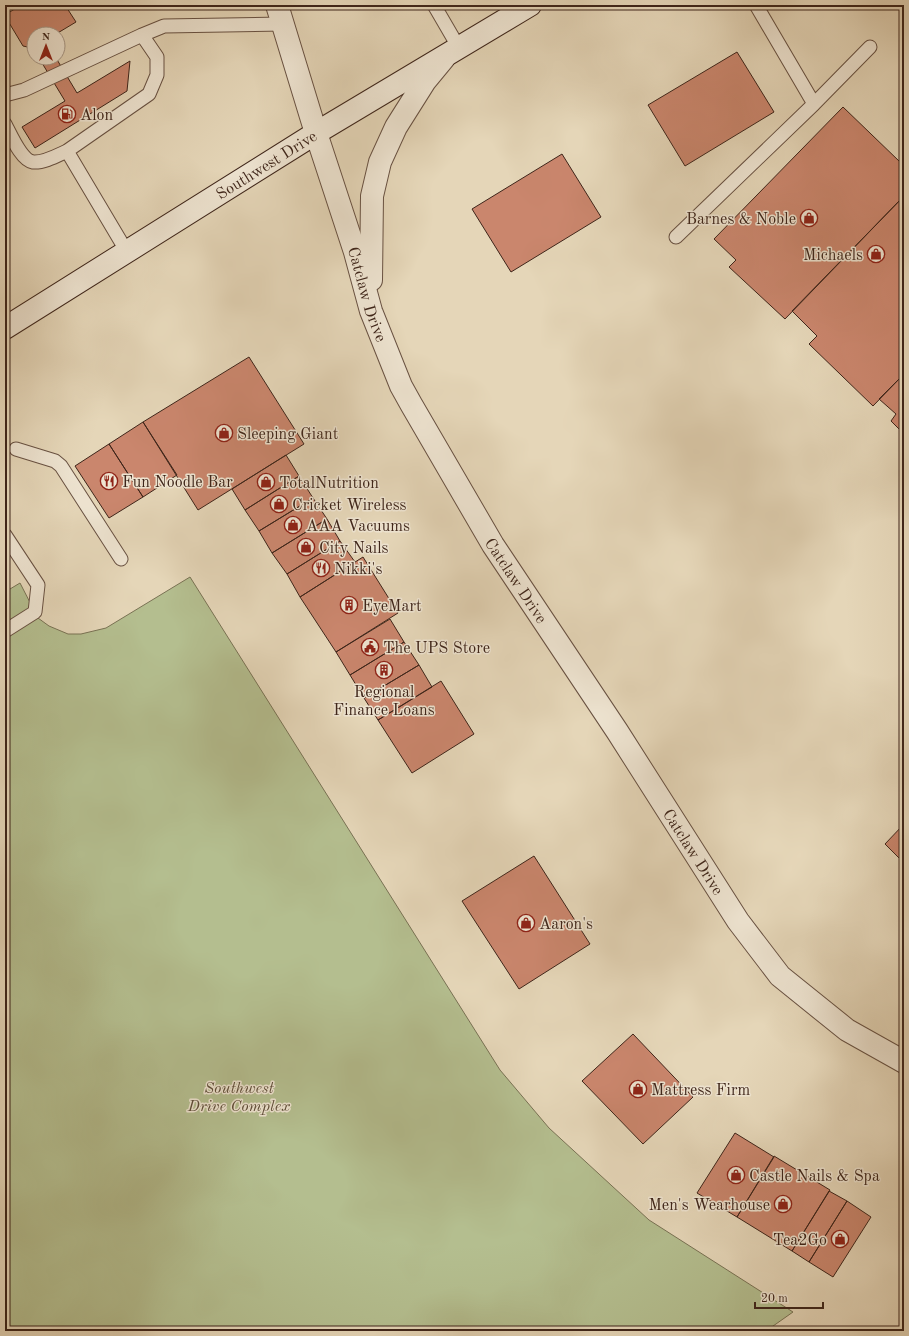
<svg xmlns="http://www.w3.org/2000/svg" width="909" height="1336" viewBox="0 0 909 1336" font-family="'Old Standard TT',serif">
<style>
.green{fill:#b4be8f;stroke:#797254}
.building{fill:#ca866d;stroke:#3e251a}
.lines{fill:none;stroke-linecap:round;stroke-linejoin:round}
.service-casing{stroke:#685142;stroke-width:15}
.tertiary-casing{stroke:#685142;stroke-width:24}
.secondary-casing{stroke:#3e251a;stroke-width:24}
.service{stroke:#eee4d1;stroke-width:13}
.tertiary{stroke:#eee4d1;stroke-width:22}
.secondary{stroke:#eee4d1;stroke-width:22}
.labels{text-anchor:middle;stroke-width:3;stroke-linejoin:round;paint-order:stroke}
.poi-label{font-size:16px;fill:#3e251a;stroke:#eee4d1;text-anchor:start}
.street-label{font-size:16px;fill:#3e251a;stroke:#eee4d1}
.park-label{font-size:16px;font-style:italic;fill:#5c4b37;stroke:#eee4d1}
</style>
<rect width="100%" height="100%" fill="#e5d6b8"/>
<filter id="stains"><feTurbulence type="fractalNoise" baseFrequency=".005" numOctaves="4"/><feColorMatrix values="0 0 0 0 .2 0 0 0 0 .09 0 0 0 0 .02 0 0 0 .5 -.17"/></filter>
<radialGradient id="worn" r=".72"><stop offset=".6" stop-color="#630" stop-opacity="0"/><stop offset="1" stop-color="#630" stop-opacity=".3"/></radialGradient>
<path class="green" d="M190,577L500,1070L549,1128L649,1220L793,1312L766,1331H5V592L20,583L38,618L49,626L68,634H81L106,628Z"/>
<path class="building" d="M21,5H65L76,22L56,34H34V47L32,48L23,46L5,16V15Z
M737,52L774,112L685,166L648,105Z
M39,58H56L77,93L130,61L127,91L35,148L22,127L65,101Z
M843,107L899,161L904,158V196L785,319L729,267L736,260L714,239Z
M562,154L601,217L511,272L472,209Z
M904,196V374L873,406L809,344L817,336L792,311Z
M249,357L304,444L198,510L143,422Z
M904,374V434L891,421L896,414L879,399Z
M143,422L177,475L143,497L109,444Z
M109,444L143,497L109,518L75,466Z
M286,455L299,476L245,510L232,489Z
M299,476L313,498L259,531L245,510Z
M313,498L327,519L272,553L259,531Z
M327,519L340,541L287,574L272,553Z
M340,541L355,562L300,597L287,574Z
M363,557L398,613L336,652L300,597Z
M390,619L404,642L350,675L336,652Z
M404,642L419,665L364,698L350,675Z
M419,665L432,687L378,720L364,698Z
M441,681L474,734L412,773L378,720Z
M904,824V863L885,844Z
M534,856L590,944L519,989L462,901Z
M633,1034L693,1097L643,1144L582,1081Z
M735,1133L774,1157L737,1217L697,1193Z
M774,1156L830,1190L792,1251L737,1217Z
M829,1191L847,1201L809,1262L792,1251Z
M847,1201L871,1217L833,1277L809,1262Z"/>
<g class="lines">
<defs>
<path id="service" d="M434,5L459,48
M756,5L814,104L870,47
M5,95L24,90L142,35
M5,124C11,135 21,160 33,162C44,163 58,155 67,151
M676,237L814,104
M127,252L67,151L149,94L157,75V57L142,35L164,26L283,24
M16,449L55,461L61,466L121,559
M5,535L38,585L35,612L5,631"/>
<g id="tertiary">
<path id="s1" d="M277,5L316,133L355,252L371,311L401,386L411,404L493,545L617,731L738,921L780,976L847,1030L904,1062"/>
<path d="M371,280L372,196L380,162L396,127L425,81L444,58"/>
</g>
<g id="secondary">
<path id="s2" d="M5,328L316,133L530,5"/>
</g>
</defs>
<use href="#service" class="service-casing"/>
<use href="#tertiary" class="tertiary-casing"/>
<use href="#secondary" class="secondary-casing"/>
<use href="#service" class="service"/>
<use href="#tertiary" class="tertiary"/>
<use href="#secondary" class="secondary"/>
</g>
<defs>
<symbol id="fuel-ring" viewBox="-11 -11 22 22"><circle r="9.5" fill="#eee4d1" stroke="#8f2418" stroke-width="1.5"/><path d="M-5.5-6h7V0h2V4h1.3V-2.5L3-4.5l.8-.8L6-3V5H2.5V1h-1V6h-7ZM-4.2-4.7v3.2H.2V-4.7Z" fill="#8f2418"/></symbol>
<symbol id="shop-ring" viewBox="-11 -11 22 22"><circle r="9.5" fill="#eee4d1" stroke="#8f2418" stroke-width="1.5"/><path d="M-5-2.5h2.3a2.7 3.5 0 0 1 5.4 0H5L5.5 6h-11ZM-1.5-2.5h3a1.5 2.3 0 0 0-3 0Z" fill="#8f2418"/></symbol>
<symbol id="restaurant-ring" viewBox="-11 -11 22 22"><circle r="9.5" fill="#eee4d1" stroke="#8f2418" stroke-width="1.5"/><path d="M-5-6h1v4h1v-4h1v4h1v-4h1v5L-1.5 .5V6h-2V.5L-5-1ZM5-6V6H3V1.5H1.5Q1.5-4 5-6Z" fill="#8f2418"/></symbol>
<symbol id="building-ring" viewBox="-11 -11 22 22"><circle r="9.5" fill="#eee4d1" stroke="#8f2418" stroke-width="1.5"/><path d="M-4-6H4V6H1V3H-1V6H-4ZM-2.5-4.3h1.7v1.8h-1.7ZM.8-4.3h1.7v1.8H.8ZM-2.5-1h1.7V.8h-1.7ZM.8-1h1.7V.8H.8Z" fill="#8f2418"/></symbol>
<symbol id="civic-ring" viewBox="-11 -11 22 22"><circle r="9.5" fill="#eee4d1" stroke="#8f2418" stroke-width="1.5"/><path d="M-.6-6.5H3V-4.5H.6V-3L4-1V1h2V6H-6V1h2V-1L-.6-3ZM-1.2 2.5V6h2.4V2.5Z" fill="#8f2418"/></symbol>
</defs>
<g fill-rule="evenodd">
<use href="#fuel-ring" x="57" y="104" width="20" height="20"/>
<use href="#shop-ring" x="799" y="208" width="20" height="20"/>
<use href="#shop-ring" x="866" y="244" width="20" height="20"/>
<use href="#shop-ring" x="214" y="423" width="20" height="20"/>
<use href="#restaurant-ring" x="99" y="471" width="20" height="20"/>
<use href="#shop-ring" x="256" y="472" width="20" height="20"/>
<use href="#shop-ring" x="269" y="494" width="20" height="20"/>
<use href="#shop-ring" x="283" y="515" width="20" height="20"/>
<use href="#shop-ring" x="296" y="537" width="20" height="20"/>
<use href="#restaurant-ring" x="311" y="558" width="20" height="20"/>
<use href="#building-ring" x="339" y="595" width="20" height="20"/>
<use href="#civic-ring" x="360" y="637" width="20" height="20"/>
<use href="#building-ring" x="374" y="660" width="20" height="20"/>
<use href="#shop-ring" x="516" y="913" width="20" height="20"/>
<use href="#shop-ring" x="628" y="1079" width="20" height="20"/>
<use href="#shop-ring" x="726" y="1165" width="20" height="20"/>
<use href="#shop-ring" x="773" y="1194" width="20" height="20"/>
<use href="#shop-ring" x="830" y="1229" width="20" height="20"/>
</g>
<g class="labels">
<g class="poi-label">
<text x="80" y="120">Alon</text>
<text x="796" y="224" text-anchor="end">Barnes &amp; Noble</text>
<text x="863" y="260" text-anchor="end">Michaels</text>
<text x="237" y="439">Sleeping Giant</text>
<text x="122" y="487">Fun Noodle Bar</text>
<text x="279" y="488">TotalNutrition</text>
<text x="292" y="510">Cricket Wireless</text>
<text x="306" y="531">AAA Vacuums</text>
<text x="319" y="553">City Nails</text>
<text x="334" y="574">Nikki's</text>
<text x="362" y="611">EyeMart</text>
<text x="383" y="653">The UPS Store</text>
<text x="384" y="697" text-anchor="middle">Regional<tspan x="384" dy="18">Finance Loans</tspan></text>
<text x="539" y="929">Aaron's</text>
<text x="651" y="1095">Mattress Firm</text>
<text x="749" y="1181">Castle Nails &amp; Spa</text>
<text x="770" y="1210" text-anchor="end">Men's Wearhouse</text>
<text x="827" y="1245" text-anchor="end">Tea2Go</text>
</g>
<g class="street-label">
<text dy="6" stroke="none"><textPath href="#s2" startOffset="308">Southwest Drive</textPath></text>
<text dy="6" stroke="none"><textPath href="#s1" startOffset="303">Catclaw Drive</textPath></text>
<text dy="6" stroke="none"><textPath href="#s1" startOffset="627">Catclaw Drive</textPath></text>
<text dy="6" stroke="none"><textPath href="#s1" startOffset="951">Catclaw Drive</textPath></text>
</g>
<g class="park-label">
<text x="239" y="1093">Southwest<tspan x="239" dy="18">Drive Complex</tspan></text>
</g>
</g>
<rect width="909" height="1336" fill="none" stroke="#e5d6b8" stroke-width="20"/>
<rect x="6" y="6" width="897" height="1324" fill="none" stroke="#3e251a" stroke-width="2"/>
<rect x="10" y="10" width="889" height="1316" fill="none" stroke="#3e251a"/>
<g transform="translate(46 46)"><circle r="19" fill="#eee4d1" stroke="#a89888"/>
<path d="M0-3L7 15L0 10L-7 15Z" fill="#8f2418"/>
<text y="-6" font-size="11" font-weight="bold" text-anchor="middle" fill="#3e251a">N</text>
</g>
<path d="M755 1302v6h68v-6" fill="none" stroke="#3e251a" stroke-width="2"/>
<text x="761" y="1302" font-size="12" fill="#3e251a" stroke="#eee4d1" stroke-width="3" paint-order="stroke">20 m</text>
<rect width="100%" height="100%" filter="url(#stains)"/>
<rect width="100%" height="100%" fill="url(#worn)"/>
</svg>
